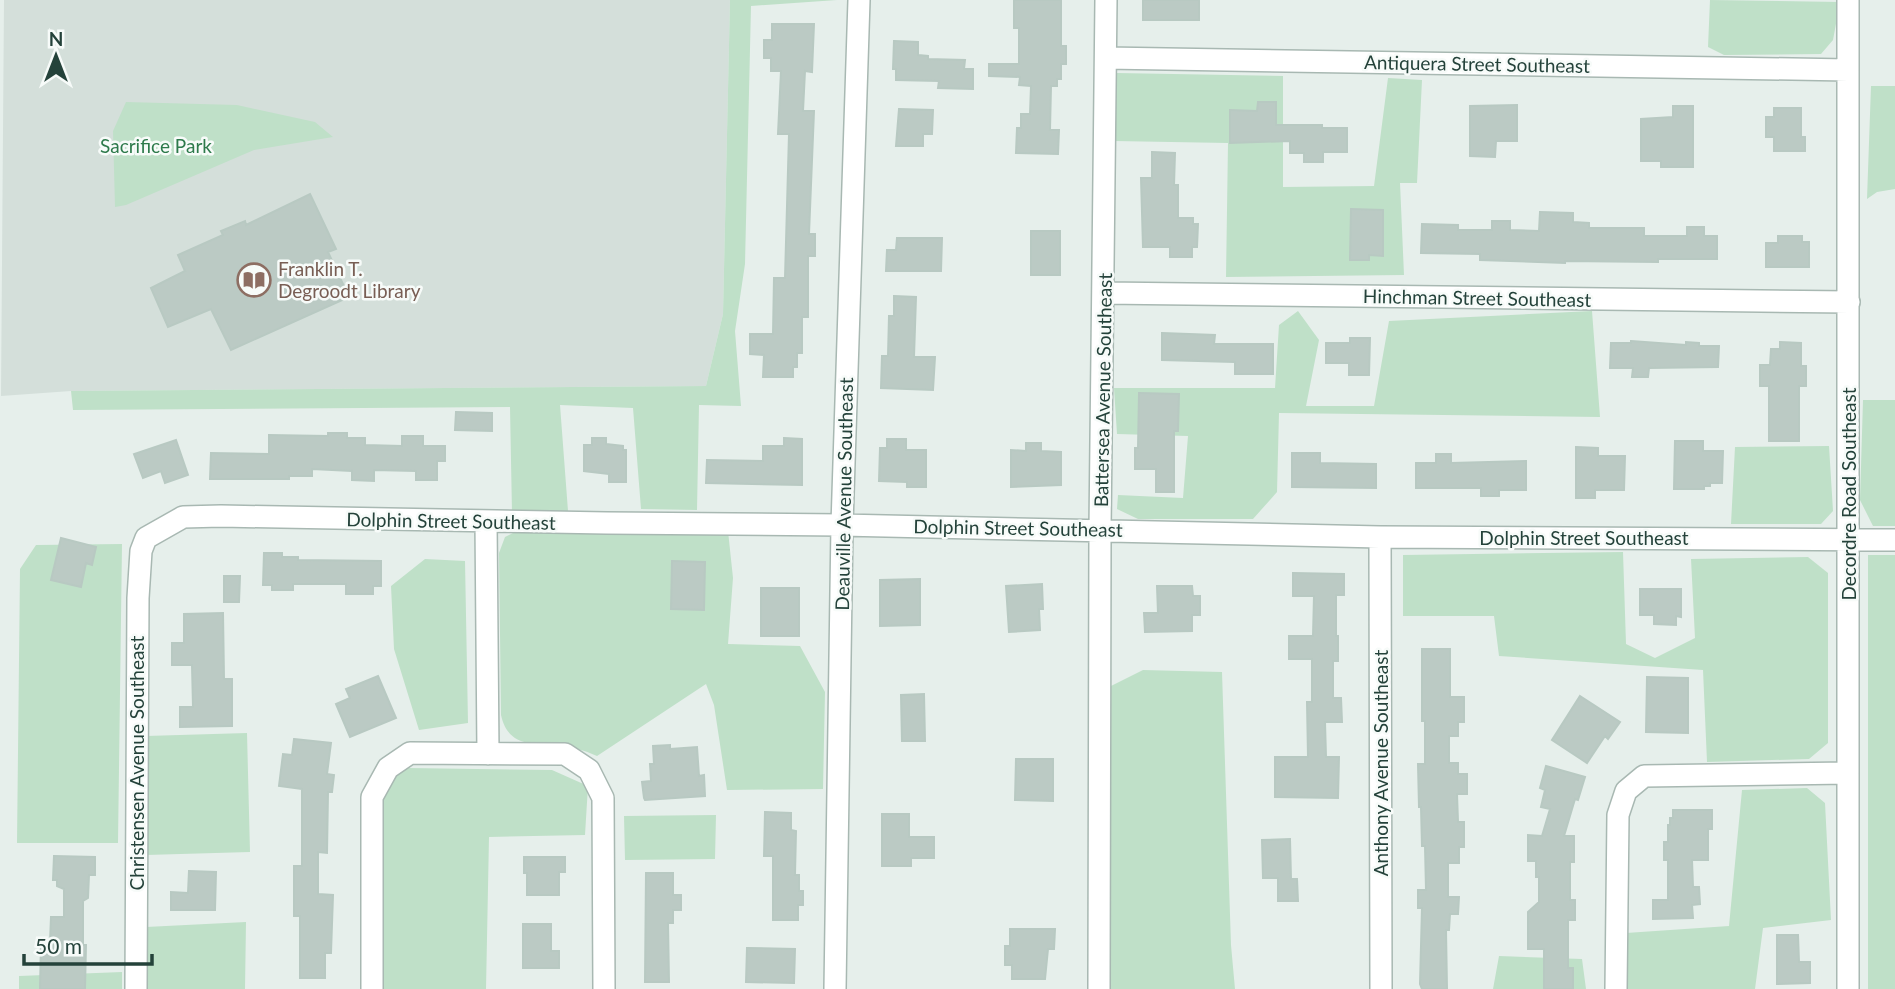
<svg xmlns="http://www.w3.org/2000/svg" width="1895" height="989" viewBox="0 0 1895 989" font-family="Lato,sans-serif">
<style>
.built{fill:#d4dfda}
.green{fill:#bfe0c8}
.building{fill:#bbcac4;stroke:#b8c9c2;stroke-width:2}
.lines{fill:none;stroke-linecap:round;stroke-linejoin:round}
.minor-casing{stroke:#a8b8b2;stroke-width:24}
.minor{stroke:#fff;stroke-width:21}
.labels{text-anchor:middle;stroke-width:5;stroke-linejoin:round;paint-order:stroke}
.street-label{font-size:19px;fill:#24423a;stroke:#f7fbf9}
.park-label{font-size:19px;fill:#2d7a4b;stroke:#f7fbf9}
.education-label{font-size:19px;fill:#785e54;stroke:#f7fbf9;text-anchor:start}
</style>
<rect width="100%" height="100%" fill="#e6efeb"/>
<path class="built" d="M4,0H730L723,314L706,386L71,391L1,396Z"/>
<path class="green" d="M730,0H837L751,6L745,264L735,331L741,406L699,405L697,510L641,509L633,408L560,405L568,511L512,513L510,407L73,410L71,391L706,386L723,314Z
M1710,0L1840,2L1833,40L1821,54L1724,55L1708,47Z
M1117,73L1283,76V187L1374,186L1388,78L1422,80L1417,183H1400L1404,275L1226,277L1228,143L1114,141Z
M1871,86H1895V189L1877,192L1867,199Z
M126,102L237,105L315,122L333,137L254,150L126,205L115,207L113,131Z
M1298,311L1319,340L1306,406H1374L1389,321L1592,311L1600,417L1279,413L1277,492L1253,519H1138L1117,509L1118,495L1183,498L1188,436L1117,434L1114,388H1275L1279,325Z
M1863,400H1895V526H1873L1860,500Z
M1829,446L1833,511L1821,524H1731L1735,447Z
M519,530L728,531L733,578L728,644L800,646L825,692L823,789L727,790L714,705L706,684L597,756C584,750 572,747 559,746C532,743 508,747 501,715L499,553L505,537Z
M122,544L118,843H17L20,569L36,545Z
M1623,552L1626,644L1655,658L1695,638L1691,559L1808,557L1828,573V743L1809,759L1707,762L1703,670L1499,656L1494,616H1403V555Z
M1868,555H1895V989H1868Z
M425,559L465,561L468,723L419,730L394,649L391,586Z
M1143,670L1222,672L1231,945L1235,989H1109V687Z
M247,733L250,852L146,855V736Z
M409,768L552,770L588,786L585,835L489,837L486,989H378L383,789L397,772Z
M1807,788L1825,803L1831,920L1763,928L1755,989H1628L1626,933L1729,926L1742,790Z
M716,815L715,859L625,860L624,816Z
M246,922L245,989H145L146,927Z
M1499,956L1582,959L1586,989H1493Z
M122,972V989H19V976Z"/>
<path class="building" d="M1014,0H1061V46H1066V64H1061V79H1057V86H1051L1050,130H1059L1058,154L1016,153L1017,128H1021V114H1030L1031,86L1019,85L1020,77L989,76V64H1019V28H1014Z
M1143,0H1199V20H1143Z
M772,24H814L812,72L805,71L803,111H814L809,234H815V256H808V317H802V353H797V367H793V377H763L764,355L750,354V334H773L774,278H785L789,134H778L781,71H771V58H764V40H772Z
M894,41L918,42V55L928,56V59L965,60L964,69H973V89L938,88L939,81L896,80V69H893Z
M1258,102H1276V125H1322V128H1347V152H1323V162H1304V153H1290V141L1230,143V110L1257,111Z
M1517,105V141H1496L1495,157L1470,156V106Z
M1673,106H1693V167H1661V161H1641V119L1673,117Z
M1774,108H1801V137H1805V151H1774V137H1766V117H1774Z
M899,109L933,110L932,134H923V146H896Z
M1152,152L1175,153L1174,185H1178V218H1193V224H1198L1197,247H1192V257H1170V247H1143L1141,178H1152Z
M310,194L336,249L328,252L349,297L231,350L211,309L168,327L151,288L185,271L178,255L223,235L221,231L245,221L246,225Z
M1351,209L1383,210V256L1369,255V260H1350Z
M1540,212L1573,213V222L1589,223V228H1644V236H1687V227H1704V236H1717V259H1658V262L1565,261V263L1480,260V254L1421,253L1422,224L1458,225V230H1492V221H1510V230L1539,231Z
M1031,231H1060V275H1031Z
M1778,236H1802V242H1809V267H1766V243H1778Z
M897,238H942L941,271H886L887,250H896Z
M894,296L916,297L914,357H935L933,390L881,388L882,356H888L889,316H894Z
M1162,333L1215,335L1214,344H1273V374H1235V362L1162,360Z
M1350,338H1370L1369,375H1349V363H1326V343H1350Z
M1631,341L1686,345V342L1699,343V346H1719L1718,367L1649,368L1648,377H1632L1633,368H1610L1611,343H1631Z
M1780,342L1801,343V366H1806V386H1799V441H1769V386H1760V365H1770L1771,349H1780Z
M1139,393L1179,394L1178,431H1174V492H1156V469H1135V448H1138Z
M456,412L492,413V431L455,430Z
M328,433H347V438H365V445L402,446V436H423V446H445V461H437V480H416V471L374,470V481L352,480V471L312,469V476H289V479H210L211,453L269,454V435L328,436Z
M592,438H606V444L623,446V450H626V482H609V474L584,471V445H592Z
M784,438L802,439V485L706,483L707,460L763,461V446H784Z
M887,439H906V450H926V487H907V482L879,481L880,448H887Z
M176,440L188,475L165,483L161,471L143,478L134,454Z
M1675,441H1703V451H1723L1722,483H1710V486H1704V489H1674Z
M1026,443H1041V451L1061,452V485L1011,487V450L1026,451Z
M1576,447L1598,448V456H1625L1624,490H1595V498H1576Z
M1292,453H1320V463L1376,464V488L1292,487Z
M1436,454H1451V463L1526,461V490H1499V496H1481V488H1416V463H1436Z
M61,538L96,547L92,565L86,563L81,587L51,580Z
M264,553H282V557H298V560L381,561V586H373V594H346V584H293V590H272V585H263Z
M672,561L705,562L704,610L671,609Z
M1293,573L1344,574V595H1336V636H1338V661H1333V698H1341L1342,722H1325L1326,757H1339L1338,798L1275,797V757H1308L1307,702H1312V659H1289V636H1313L1314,596H1293Z
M224,576H240L239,602H224Z
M920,579V625L880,626V580Z
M1042,584L1043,609H1039L1040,630L1009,632L1006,586Z
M1157,586H1192L1193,596H1200V615H1192V631L1145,632L1144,613H1158Z
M761,588H799V636H761Z
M1640,589H1681V617L1676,616V625L1654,624V615H1640Z
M223,613L224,679H232V726L180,727V707H193L192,665H172V643H184V614Z
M1422,649H1450V697H1464V722H1458V736H1449V763H1458V774H1467V794H1457L1458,822H1464V847H1459V863H1448V897H1459L1458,914H1450L1449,930H1446L1447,989H1422L1420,984L1422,908H1418V890H1426L1425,846H1422L1421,807H1419L1418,764H1425V721H1422Z
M378,676L396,718L350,737L336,704L350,698L346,689Z
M1647,677L1688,678V733L1646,732Z
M924,694L925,741H902L901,695Z
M1580,696L1620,722L1608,739L1605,736L1587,763L1552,740Z
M294,739L331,743L327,774L334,775L332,792H328L327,853L318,852V894L333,895L331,953H325V978H300V916H294V866H302V789L279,786L283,754L292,755Z
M670,745V749L697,747L699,776L704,775L705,796L645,800L644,798L642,782L651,781L650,764H654L653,746Z
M1016,759H1053V801L1015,800Z
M1546,766L1585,777L1578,800L1575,799L1564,836H1574V862H1570V900H1575V920H1568V968H1573V989H1544V949H1528V912L1539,902V877H1536V861H1528V835L1542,836L1550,809L1541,807L1545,790L1540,788Z
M1673,810H1712V829H1708V860H1692L1693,887H1699L1700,904L1692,905L1693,918L1653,919V900H1668V860H1664V842H1668V825H1670V818H1673Z
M765,812L791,813V830L796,831L795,875H799V891H803V905H798V920H773V856H764Z
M882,814H909V837H934V858H911V866H882Z
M1290,839L1291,879H1297L1298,901H1278V878H1263L1262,840Z
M54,856L95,857V875H89L88,898L83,901V945H86L85,989H40L41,942H50L51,917H64V889L57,886V880H53Z
M524,857H565V872H559V895H527V873H524Z
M189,871L216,872L215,910H171V892L188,893Z
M646,873H673V895H681V910H673V923H668L669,982H645Z
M523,924H551V951H559V968H523Z
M1010,929H1055L1054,949H1048L1045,979H1012V965H1005V946H1010Z
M1777,935H1798L1799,962H1810V983L1777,984Z
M747,948L795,949L794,983L746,982Z"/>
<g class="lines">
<defs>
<path id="minor" d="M1106,58L1848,70
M1104,293L1849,302
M486,521L488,754
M1380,537L1381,989
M136,989L138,598L141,551L146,538L183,517L221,516L607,523L842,525L1380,537L1895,540
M372,989V797L388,768L410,753L565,754L589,770L603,798L604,989
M835,989L842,525L859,0
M1099,989L1100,529L1106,0
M1616,989L1618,815L1626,791L1644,776L1848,773
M1848,989V0"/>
</defs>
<use href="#minor" class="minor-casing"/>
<use href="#minor" class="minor"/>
</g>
<defs>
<symbol id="library-ring" viewBox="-11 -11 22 22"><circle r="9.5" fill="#f7fbf9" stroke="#8d6e63" stroke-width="1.5"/><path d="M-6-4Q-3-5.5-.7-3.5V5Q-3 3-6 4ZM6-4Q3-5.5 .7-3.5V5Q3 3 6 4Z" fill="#8d6e63"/></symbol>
</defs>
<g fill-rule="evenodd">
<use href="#library-ring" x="235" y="261" width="38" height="38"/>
</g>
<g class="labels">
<g class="street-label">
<text transform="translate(1477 64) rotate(1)" y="7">Antiquera Street Southeast</text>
<text transform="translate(1477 298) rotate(1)" y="7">Hinchman Street Southeast</text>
<text transform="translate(1103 390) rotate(-89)" y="7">Battersea Avenue Southeast</text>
<text transform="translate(844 494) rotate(-89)" y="7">Deauville Avenue Southeast</text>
<text transform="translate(1849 494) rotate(-90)" y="7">Decordre Road Southeast</text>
<text transform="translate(451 521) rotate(1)" y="7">Dolphin Street Southeast</text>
<text transform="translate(1018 528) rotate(1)" y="7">Dolphin Street Southeast</text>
<text x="1584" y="545">Dolphin Street Southeast</text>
<text transform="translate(137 763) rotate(-90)" y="7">Christensen Avenue Southeast</text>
<text transform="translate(1381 763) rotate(-90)" y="7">Anthony Avenue Southeast</text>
</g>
<g class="park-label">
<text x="156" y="153">Sacrifice Park</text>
</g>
<g class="education-label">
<text x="278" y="276">Franklin T.<tspan x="278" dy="22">Degroodt Library</tspan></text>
</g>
</g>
<g transform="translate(56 56)" stroke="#f7fbf9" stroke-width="5" paint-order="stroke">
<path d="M0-5L12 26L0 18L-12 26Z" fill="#24423a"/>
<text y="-10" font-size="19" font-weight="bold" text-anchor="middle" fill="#24423a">N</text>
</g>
<path d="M24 954v10h128v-10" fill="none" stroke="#24423a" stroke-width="3.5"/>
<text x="35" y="954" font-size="21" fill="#24423a" stroke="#f7fbf9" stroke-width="5" paint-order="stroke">50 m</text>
</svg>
